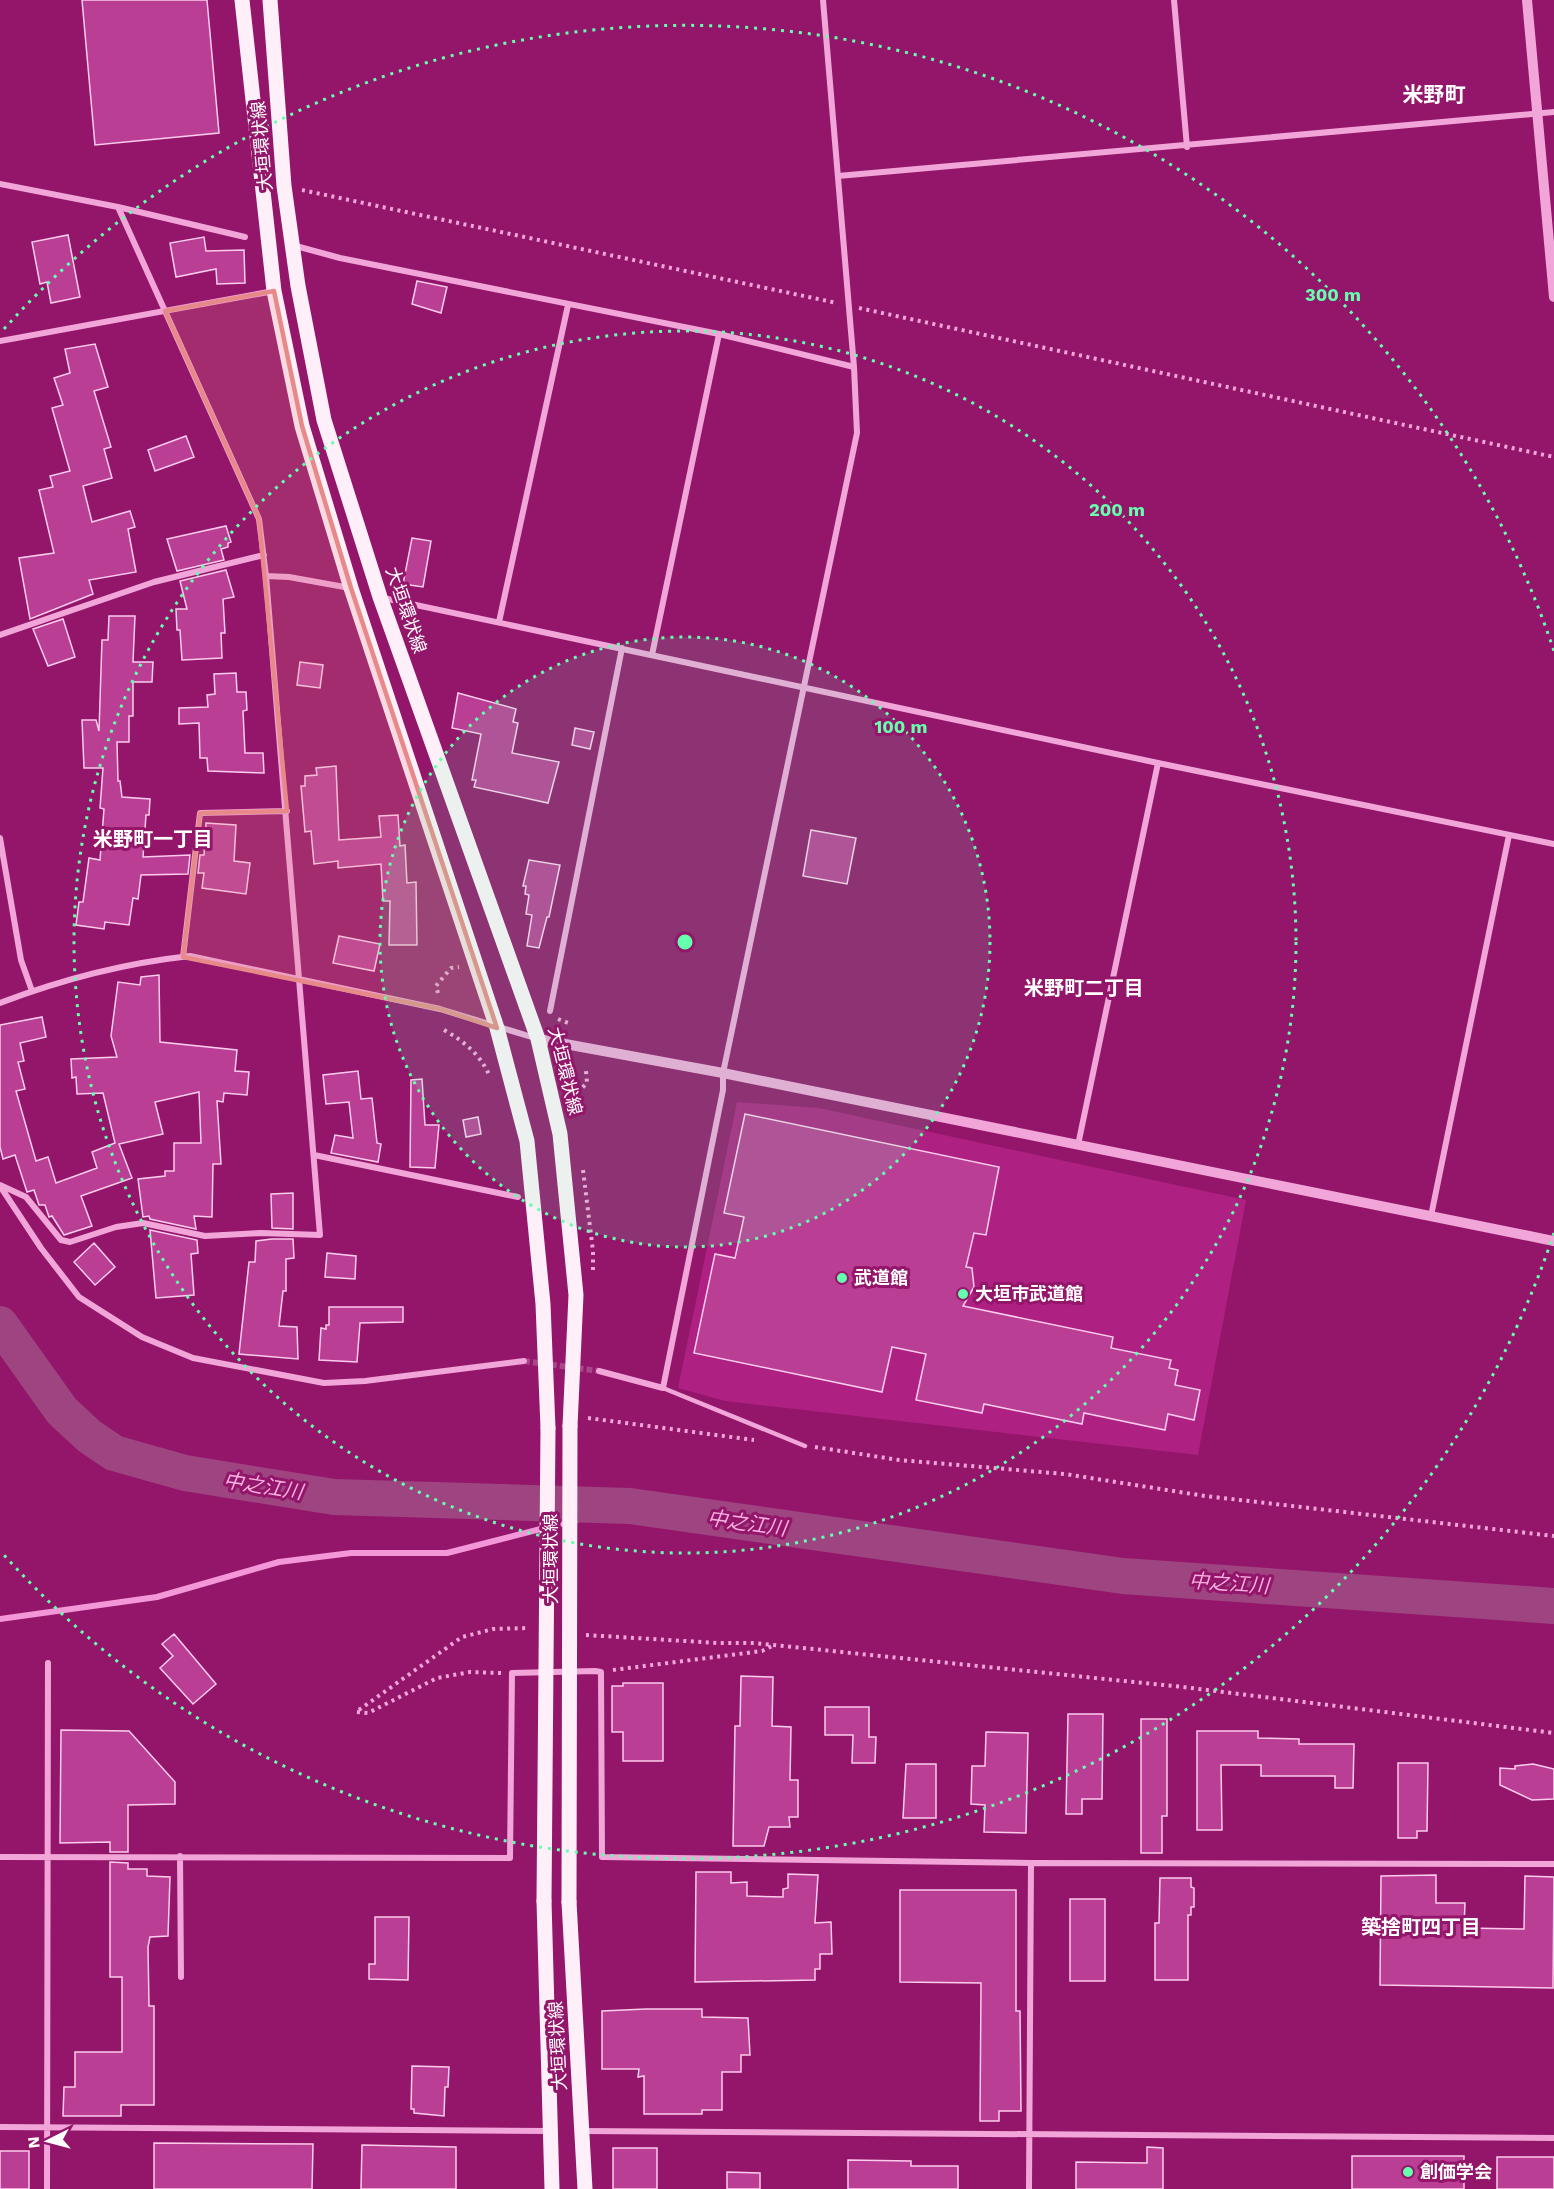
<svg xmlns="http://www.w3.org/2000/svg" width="1554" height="2189" viewBox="0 0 1554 2189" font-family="'Work Sans','Noto Sans JP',sans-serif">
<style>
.green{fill:#ae2182}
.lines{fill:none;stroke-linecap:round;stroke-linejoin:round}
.stream{stroke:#f397d8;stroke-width:6}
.river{stroke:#9e4581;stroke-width:36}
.building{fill:#ba3e94;stroke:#fccced;stroke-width:1.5}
.minor-tunnel{stroke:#a94588;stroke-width:6;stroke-dasharray:6 3;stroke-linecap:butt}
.path{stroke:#f1a5d9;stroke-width:4;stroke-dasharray:3 4.5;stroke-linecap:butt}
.service{stroke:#f1a5d9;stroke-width:4.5}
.minor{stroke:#f1a5d9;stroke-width:6}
.tertiary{stroke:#f1a5d9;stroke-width:10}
.primary{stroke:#ffeff9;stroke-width:15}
.primary-bridge{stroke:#ffeff9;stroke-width:15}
.marked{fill:#e88989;fill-opacity:0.2;stroke:#e88989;stroke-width:4.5;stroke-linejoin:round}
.ring{fill:none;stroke:#65ffad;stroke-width:3;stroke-dasharray:3 6}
.poi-dot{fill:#65ffad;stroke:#93166a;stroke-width:2}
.labels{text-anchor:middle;stroke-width:6;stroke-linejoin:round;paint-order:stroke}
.street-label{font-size:18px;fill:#fff;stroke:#93166a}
.poi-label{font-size:18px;font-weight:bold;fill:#fff;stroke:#93166a;text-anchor:start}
.neighbourhood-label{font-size:20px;font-weight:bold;fill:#fff;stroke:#93166a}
.water-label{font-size:20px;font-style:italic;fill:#f8b1e2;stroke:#93166a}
.quarter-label{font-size:21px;font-weight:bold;fill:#fff;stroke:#93166a}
.centre{fill:#65ffad;stroke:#93166a;stroke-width:3}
.ring-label{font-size:18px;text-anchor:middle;font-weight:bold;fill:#65ffad;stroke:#93166a;stroke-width:6;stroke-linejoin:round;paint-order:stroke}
</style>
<rect width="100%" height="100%" fill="#93166a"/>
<path class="green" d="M737,1102L819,1108L1246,1200L1198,1455L725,1401L678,1388Z"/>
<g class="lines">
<path class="stream" d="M0,1619L157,1597L279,1562L351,1553H447L630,1506"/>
<path class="river" d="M0,1324L62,1411L89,1436L114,1453L185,1473L334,1497L630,1506L1123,1576L1554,1606"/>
</g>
<path class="building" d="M82,0H207L219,133L95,145Z
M68,235L80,297L51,303L47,282L40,284L32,242Z
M204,237L206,251L244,250L245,283L217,284L216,269L176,277L170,243Z
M417,281L447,287L441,313L412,304Z
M95,344L108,387L94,391L111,447L104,449L112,478L83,486L92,522L130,511L135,527L128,529L136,572L89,580L93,594L30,619L19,558L54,553L39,490L53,487L50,476L70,471L52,408L63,405L54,378L70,373L65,349Z
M186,436L194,457L155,471L148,450Z
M226,526L231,542L228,543V547L221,549L224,560L177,571L167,539Z
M412,538L431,541L423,587L403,584Z
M226,570L234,597L223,599L225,633H221L222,658L182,660L180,630H177L176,609H187L180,581Z
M109,616H135L133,662H153L152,682H133V716H129V742H117L118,781H120L122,797L150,799L149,815H146L143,857L190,855L188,874L141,875L138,899L133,898L129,925L105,922L104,929L76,925L79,902H83L89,858L100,860L104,809L100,808L103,768H84L82,720H96L99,731L102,640H108Z
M63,619L75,657L48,666L33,629Z
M300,662L323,665L320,688L297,685Z
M236,673L237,692H246L247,710L243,711L245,753H263L264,773L208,771L207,758H200L199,723L179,724V708L208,707L207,695L215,694L214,674Z
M458,693L516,709L513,722L518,723L512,753L559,762L548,803L474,787L476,780H472L481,734L452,728Z
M575,728L594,732L590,749L572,745Z
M336,766L339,840L381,837L379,816L398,815L400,846L405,845L407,883L416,882L417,945H389L390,901H383L381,864L338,868V861L314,864L311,831L305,832L301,786H305V776L317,775L316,768Z
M206,823L236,825L234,861L250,863L246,894L202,888L204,873H198L200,855H204Z
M811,830L856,838L847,884L803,876Z
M529,860L560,865L549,917H547L539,948L527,946L532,915L526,914L529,895L525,894L526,886H523Z
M339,936L380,944L374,971L333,963Z
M159,975L160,1042L237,1050L235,1071L249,1072L247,1095L224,1093L223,1102L217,1101L221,1164H213L212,1217L194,1216L196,1229L150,1219L149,1216L143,1217L138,1179L165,1176V1171H174V1143H201L199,1092L155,1102L163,1134L119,1144L132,1178L81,1196L92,1226L64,1235L52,1216L49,1217L45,1205H39L34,1190L27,1192L15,1155L3,1159L0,1147V1025L42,1017L46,1037L20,1043L24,1061L18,1062L25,1089L16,1091L36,1161L48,1157L56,1183L97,1168L92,1152L115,1143L103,1093L77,1094L76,1077L72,1078L71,1059L117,1057L111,1036L118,982L140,985L141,977Z
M358,1071L361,1099L372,1098L377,1143L381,1144L378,1162L331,1153L335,1135L353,1138L349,1102L326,1104L323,1075Z
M422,1079L425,1125H439L435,1168L410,1167L411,1080Z
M745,1114L999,1167L986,1235L974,1233L966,1267L972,1268L974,1287L963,1306L1113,1337L1111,1348L1171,1360L1169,1368L1178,1370L1175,1385L1200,1390L1194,1420L1168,1414L1165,1430L1084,1413L1082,1424L984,1404L982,1413L916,1400L926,1354L892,1347L882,1392L694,1353L715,1254L735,1258L744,1217L724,1213Z
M478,1117L481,1134L466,1137L463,1120Z
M293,1193V1229L272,1228L271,1194Z
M150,1230L197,1240L198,1253L191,1254L194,1295L156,1298Z
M272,1239H293L294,1258L286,1259V1291H283L279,1326L297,1327L298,1359L239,1354L249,1262H255L256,1241Z
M94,1243L115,1267L95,1285L74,1262Z
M327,1253L356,1256L355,1279L325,1277Z
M329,1307H403V1322L360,1323L357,1362L319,1360L321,1328L326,1329V1325H329Z
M174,1634L216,1684L193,1704L160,1668L173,1656L162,1644Z
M741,1676L773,1677L772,1726L791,1727L790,1780H798V1817H789L790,1827H769L764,1846H733L735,1726H740Z
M623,1683H663V1761H623V1732H612V1686H623Z
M825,1707H869V1737H876L875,1763H852L853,1735H825Z
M1068,1714H1103L1102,1799H1082V1814H1066Z
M1141,1719H1167V1816H1162V1853H1141Z
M61,1730L129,1731L175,1782V1804L128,1805V1852H110V1842L60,1843Z
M1197,1731H1258V1738L1299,1739V1744H1354L1353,1788H1335V1776H1261V1765H1221L1222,1830H1197Z
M986,1732L1028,1733L1026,1833L984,1832L985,1805L971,1804L972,1766H985Z
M1398,1763H1428L1427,1831H1417V1838H1398Z
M906,1764H936V1818H903Z
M1533,1764L1554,1769V1799L1532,1800L1500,1785V1768L1515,1769V1766Z
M110,1862L128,1863V1869H147V1876L170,1877L168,1936L150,1937L148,1947L149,2006H154V2105H121V2116H63L64,2087H75V2052H122V1977H110Z
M696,1872H731V1883L747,1882V1896L783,1897V1889L788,1888V1874L818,1875L815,1923L831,1922L832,1954H820V1969H815V1980L695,1982Z
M1436,1875V1903H1465L1464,1928L1524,1929L1525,1876L1554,1877L1553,1988L1380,1985L1381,1876Z
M1160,1878H1191V1887L1194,1888V1907H1191V1915H1188V1980H1155V1923H1159Z
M900,1890H1016V2011H1020L1021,2111H999V2121H980L981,1983L900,1982Z
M1070,1899H1105V1981H1070Z
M375,1917H409L408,1980L369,1979V1964H375Z
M646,2009H702V2017L748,2018L750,2055H741V2072H722V2110H702V2114H644V2076L638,2077L639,2069H602V2011Z
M412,2066L449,2067L448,2087H445L444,2116L414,2113V2109H411Z
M154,2143L313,2144L312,2189H154Z
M362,2145L456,2147V2189H361Z
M1147,2147L1163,2148V2189H1076V2162L1147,2163Z
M613,2148H657V2189H613Z
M0,2151H29V2189H0Z
M1352,2156H1464V2189H1352Z
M1497,2157H1554V2189H1497Z
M848,2160L911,2161V2166H958V2189H848Z
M727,2172L760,2173V2189H727Z"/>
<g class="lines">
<path class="minor-tunnel" d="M524,1361L599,1371"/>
<path class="path" d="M302,190L837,303
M859,308L1554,457
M438,993L436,986L451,968L459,967
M558,1019L571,1024
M444,1030C465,1042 481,1055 490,1077
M573,1107L578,1092L587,1083L586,1071
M583,1170L593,1251V1273
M588,1418L754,1440
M815,1447L899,1460L1065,1474L1205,1496L1554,1536
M586,1635L718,1643H754L1183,1687L1554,1733
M613,1670L762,1651L774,1645
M501,1673L470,1672L437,1678L368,1713L356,1712L462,1637L493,1629L528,1628"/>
<path class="service" d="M663,1388L805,1446"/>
<path class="minor" d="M1174,0L1187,147
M838,176L1554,112
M0,184L118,207L245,237
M292,245L340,258L719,334L652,655
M719,334L854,367
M0,341L274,291
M266,576L289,577L350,588
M383,598L1158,763L1554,844
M499,622L568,305
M0,635L154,582L264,555
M0,838L21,960L32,991
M183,957L200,813L287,811
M0,1003C60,980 126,963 190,956L440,1009L535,1038
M550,1011L622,648
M1078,1145L1158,763
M314,1155L518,1197
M0,1185L26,1197L61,1240L70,1242L116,1227L143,1223L205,1236L261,1233L320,1235L266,576L259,519L118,207
M2,1189L41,1248L79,1297L142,1337L193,1358L324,1383L365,1381L524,1361
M1431,1216L1509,835
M599,1371L663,1388L723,1090V1073L857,433L854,367L823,0
M180,1856L181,1977
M0,1857L510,1858L512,1673L595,1671L601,1672L602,1857L1031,1863L1554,1864
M0,2127L548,2131
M583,2131L1554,2138
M47,2189L48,1663
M1029,2189L1031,1863"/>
<path class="tertiary" d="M1527,0L1554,297
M538,1039L723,1073L1554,1241"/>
<path class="primary" d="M242,0L274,291L302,426L351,588L497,1028L527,1141L543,1304L548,1428
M270,0L284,186L298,286L324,420L380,597L538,1039L560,1134L576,1295L570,1426
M544,1901L552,2189
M569,1902L585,2189"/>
<path class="primary-bridge" d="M544,1901L548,1428
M569,1902L570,1426"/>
</g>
<path class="marked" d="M274,291L302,426L351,588L497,1028L440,1009L183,957L200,813L287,811L259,519L165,311Z"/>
<circle cx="685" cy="942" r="305" fill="#65ffad" fill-opacity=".12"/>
<g class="ring">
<circle cx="685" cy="942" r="305"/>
<circle cx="685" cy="942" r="611"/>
<path d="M1554 1233A916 916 0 0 1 4 1555M4 329A916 916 0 0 1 1554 651"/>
</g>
<g class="poi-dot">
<circle cx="842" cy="1278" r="6"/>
<circle cx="963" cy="1294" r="6"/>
<circle cx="1408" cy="2172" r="6"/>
</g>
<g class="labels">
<g class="street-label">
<text transform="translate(262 146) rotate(-95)" y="6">大垣環状線</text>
<text transform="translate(406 610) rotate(71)" y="6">大垣環状線</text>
<text transform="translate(565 1071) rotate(76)" y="6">大垣環状線</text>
<text transform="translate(551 1559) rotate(-90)" y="6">大垣環状線</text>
<text transform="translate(558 2046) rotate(-93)" y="6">大垣環状線</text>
</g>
<g class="poi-label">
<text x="854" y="1284">武道館</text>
<text x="975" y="1300">大垣市武道館</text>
<text x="1420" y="2178">創価学会</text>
</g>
<g class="neighbourhood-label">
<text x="153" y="846">米野町一丁目</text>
<text x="1084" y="995">米野町二丁目</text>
<text x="1421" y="1934">築捨町四丁目</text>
</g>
<g class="water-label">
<text transform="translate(263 1486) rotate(9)" y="7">中之江川</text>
<text transform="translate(747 1523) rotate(8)" y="7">中之江川</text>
<text transform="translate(1229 1583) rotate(4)" y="7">中之江川</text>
</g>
<g class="quarter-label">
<text x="1434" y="102">米野町</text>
</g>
</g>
<circle cx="685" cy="942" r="9" class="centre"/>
<g class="ring-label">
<text x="1333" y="301">300 m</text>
<text x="1117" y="516">200 m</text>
<text x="901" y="733">100 m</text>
</g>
<g transform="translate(48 2141) rotate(264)" stroke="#93166a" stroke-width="4.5" paint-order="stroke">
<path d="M0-4.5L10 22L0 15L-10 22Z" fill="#ffffff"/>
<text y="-9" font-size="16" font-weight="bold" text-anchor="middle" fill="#ffffff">N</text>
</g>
</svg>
